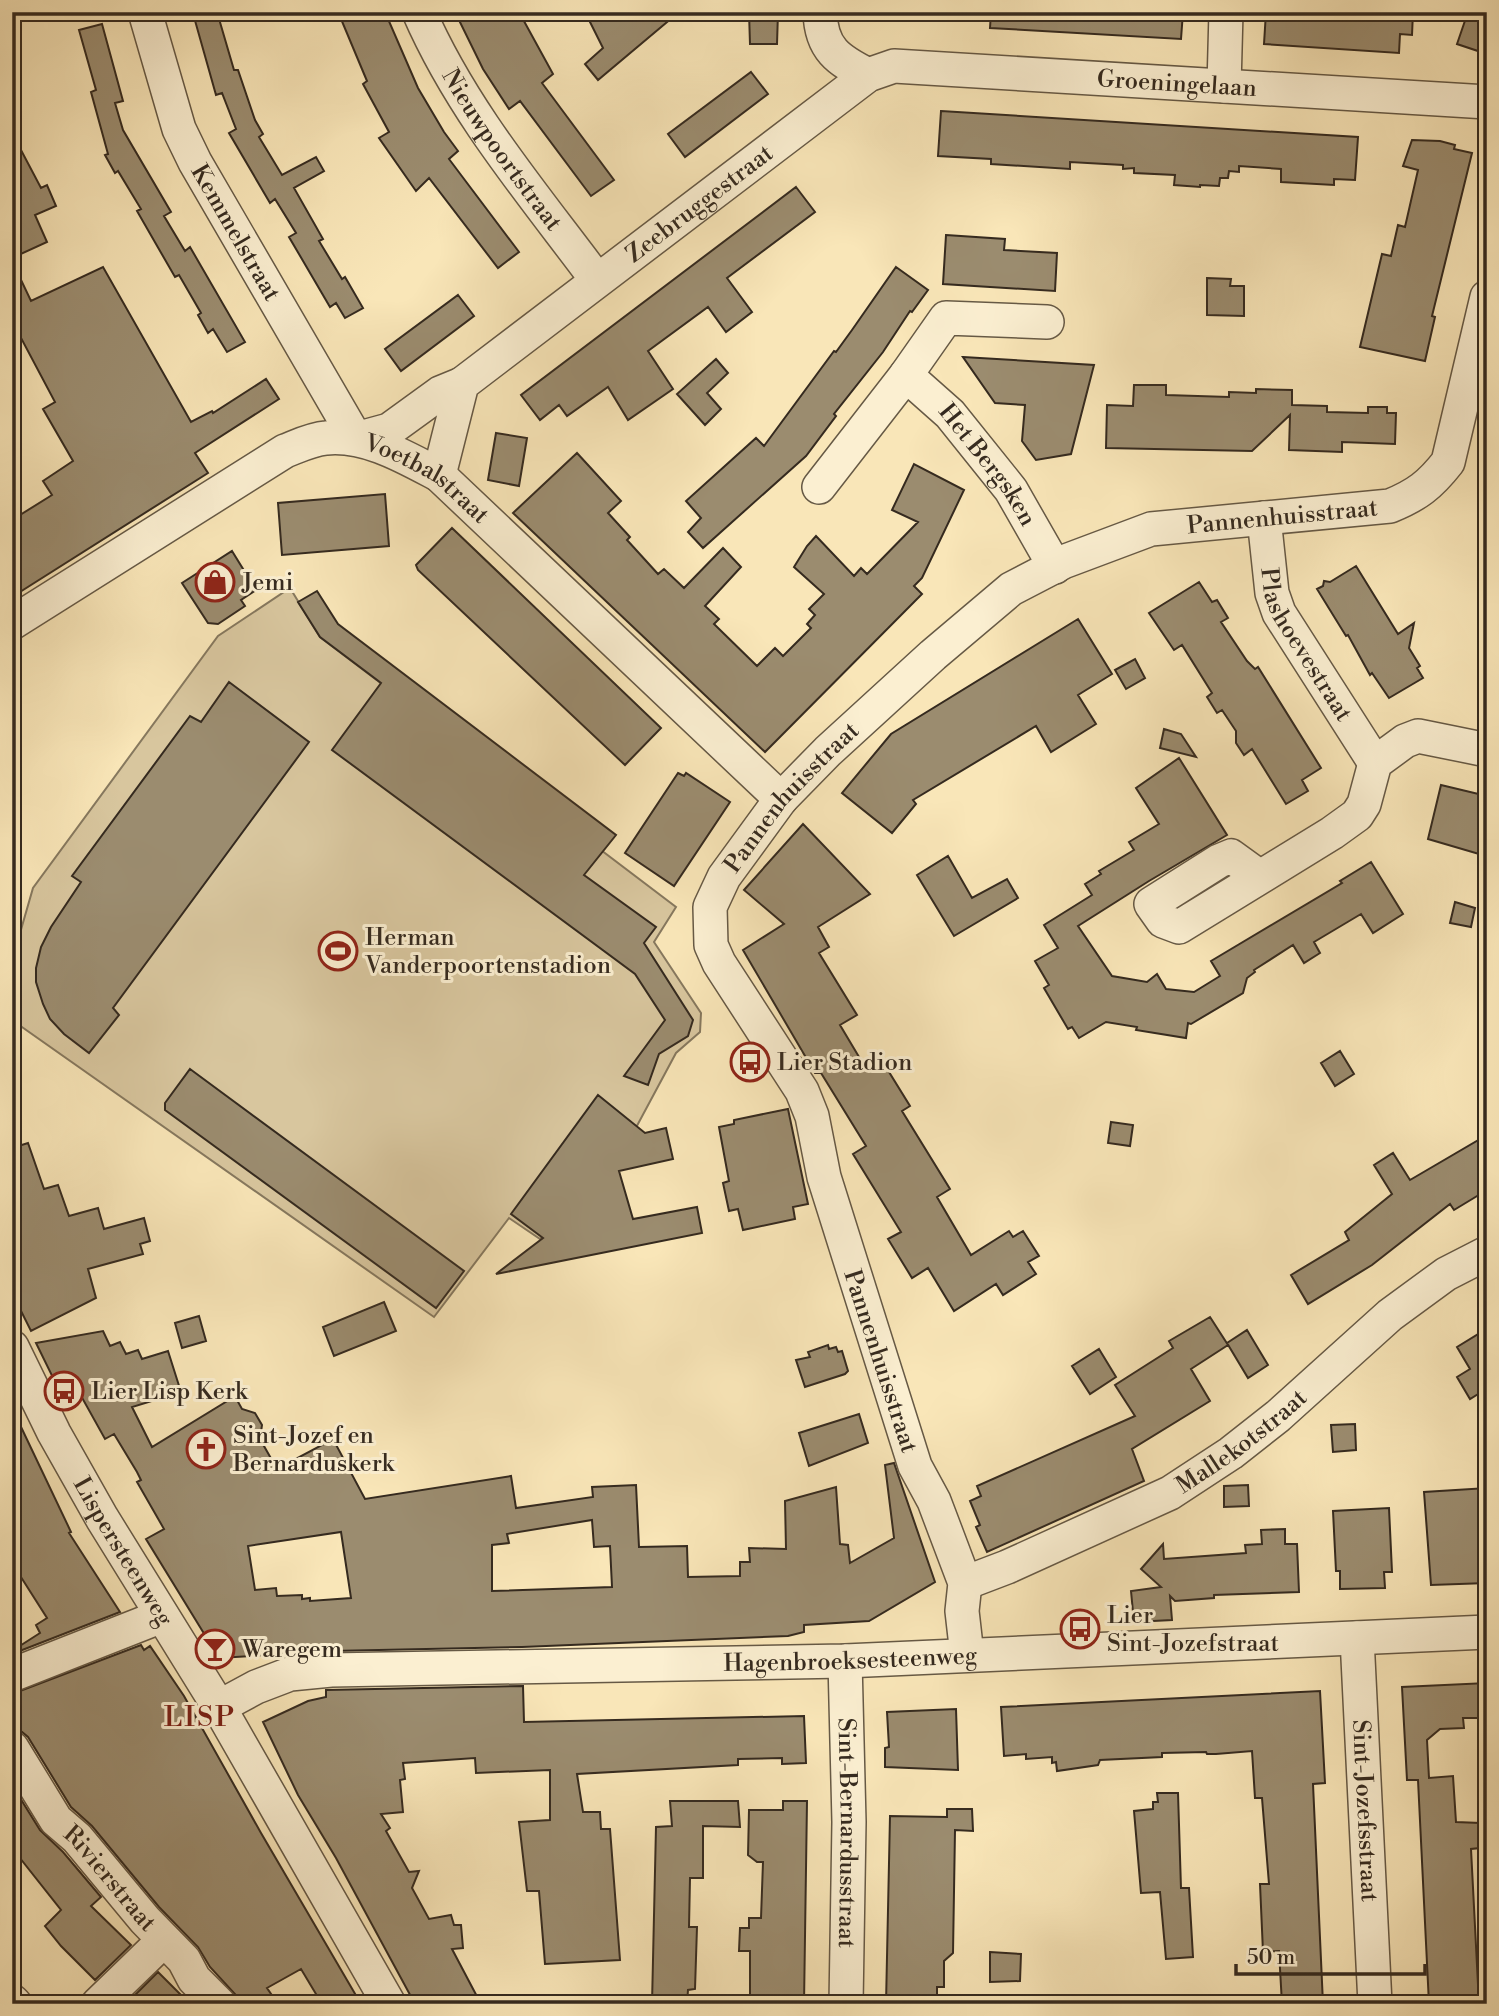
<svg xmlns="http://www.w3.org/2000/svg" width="1499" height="2016" viewBox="0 0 1499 2016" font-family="'Libre Bodoni',serif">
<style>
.green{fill:#d8c69e;stroke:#86785e;stroke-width:2}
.building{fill:#9b8c6f;stroke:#352a1f;stroke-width:2;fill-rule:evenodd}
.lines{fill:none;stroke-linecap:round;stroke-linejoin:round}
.minor-casing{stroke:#665945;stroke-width:36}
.minor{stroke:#fbefd1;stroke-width:33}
.labels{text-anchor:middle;stroke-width:6;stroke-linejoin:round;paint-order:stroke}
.street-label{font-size:24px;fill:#352a1f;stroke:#fbefd1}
.poi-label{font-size:24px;fill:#352a1f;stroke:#fbefd1;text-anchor:start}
.quarter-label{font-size:28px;letter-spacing:2px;fill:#7a1f14;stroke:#fbefd1}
</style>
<rect width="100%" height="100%" fill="#f9e6b8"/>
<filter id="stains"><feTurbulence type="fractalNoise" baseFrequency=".00286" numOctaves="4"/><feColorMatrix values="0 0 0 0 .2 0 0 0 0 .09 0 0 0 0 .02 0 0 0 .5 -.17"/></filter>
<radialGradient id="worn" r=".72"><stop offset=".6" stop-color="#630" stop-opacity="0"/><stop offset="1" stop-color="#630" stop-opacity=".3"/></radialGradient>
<path class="green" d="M290,588L320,637L676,907L654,942L701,1013L700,1032L676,1053L616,1165L574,1209L540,1239L509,1218L434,1317L12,1020V961L33,888L218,636Z"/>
<path class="building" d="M211,12H217L234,70H238L255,120L263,134L259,137L282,175L316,157L324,171L294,188L323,239L319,241L342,279L345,277L363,308L345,318L336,303L330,307L289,237L296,233L275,199L270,203L229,133L236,129L222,93L216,95L194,17Z
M356,12H385L418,88L444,132L458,151L449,159L519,252L498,268L429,178L416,191L379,138L389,132L363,84L367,81L341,19Z
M455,12H519L553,74L542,83L614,180L591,196L520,101L509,109L483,69Z
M585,12H679L598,80L585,64L603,48Z
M749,12H778L777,44H750Z
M991,12H1183L1181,39L990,28Z
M1266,12H1413L1412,35L1400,34L1399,53L1264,44Z
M1468,12H1487V54L1457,44Z
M102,24L123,101L115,103L123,130L171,212L164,216L185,251L190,247L245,342L227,352L213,329L208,333L198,315L201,313L179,275L175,277L137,211L141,209L118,171L115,173L105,155L108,154L91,92L96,90L79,30Z
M751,72L768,94L685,157L668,134Z
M941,111L1358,137L1355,180L1334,179V185L1281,182V169L1239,166V172L1229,171L1228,178H1220L1219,186L1200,185V187L1174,185L1175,175L1134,173V168L1123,169V165L1070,162V169L991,164V159L938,156Z
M12,133L41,188L47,185L56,206L35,215L47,242L12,258Z
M1412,140L1440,141L1455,145L1454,149L1472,153L1432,316L1435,317L1425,361L1360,347L1382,254L1391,256L1398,225L1405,227L1418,170L1403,166Z
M796,187L815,212L727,278L752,312L726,332L708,307L648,351L673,389L628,420L608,387L567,416L559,405L540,420L521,395Z
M946,235L1005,239L1004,250L1057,253L1055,291L943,284Z
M12,261L31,301L103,267L191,422L212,411L213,413L266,379L279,399L195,453L208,473L12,597V520L52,495L43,481L73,461L43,409L55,402L20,336L12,340Z
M896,267L928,290L912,312L910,311L883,352L834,414L836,416L806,456L703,548L688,532L701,518L686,501L756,438L764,446L834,351L836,352L852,330Z
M1207,278L1231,279L1230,286H1244V316L1207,315Z
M458,295L474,316L401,371L385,349Z
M963,357L1094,365L1071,454L1036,460L1022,441L1025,405L995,403Z
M716,359L728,373L707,393L721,409L705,425L677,394Z
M1134,385H1166V395L1229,397V392L1256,393V389L1292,390V405L1327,406V412L1368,413V407H1387V413H1396L1395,444L1342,442V452L1289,450L1290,415L1252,451L1106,448L1107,405L1133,406Z
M496,433L527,438L519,486L488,480Z
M577,453L621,501L608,513L630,537L627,540L658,574L664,569L684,588L723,548L741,567L705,606L719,619L714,624L757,666L775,648L783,656L811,628L807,624L815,615L809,609L824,594L794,567L807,546L816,536L854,576L861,568L867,574L918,522L892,510L914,464L964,490L922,578L914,586L922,594L765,752L513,513Z
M385,494L389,546L282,555L278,503Z
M452,528L661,728L625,765L418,570L416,565Z
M232,551L256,590L241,600L245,606L218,624L208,623L182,583Z
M1356,566L1398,634L1414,623L1409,648L1420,666L1417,668L1423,678L1389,698L1372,673L1370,675L1348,635L1346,636L1317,589L1323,586L1324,581L1330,582Z
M1199,582L1212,602L1217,600L1228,618L1221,622L1247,661L1255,669L1258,667L1321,768L1302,780L1308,791L1286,804L1252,749L1244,755L1236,743V731L1222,710L1217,713L1207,697L1212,693L1182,645L1174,650L1149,613Z
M317,591L338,624L616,835L584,875L656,927L644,943L693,1020L688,1036L659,1054L648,1085L624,1076L665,1020L635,974L332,750L381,683L320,637L298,602Z
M1078,619L1112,674L1078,695L1096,724L1051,752L1036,726L913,800L916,804L892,833L842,793L891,734Z
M1135,659L1145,678L1126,689L1115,670Z
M229,682L309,742L113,1008L119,1015L89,1053L64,1034L50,1019L43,1004L36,982V968L41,947L51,927L81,882L72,876L190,716L201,722Z
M1164,729L1181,734L1196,757L1160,748Z
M1179,758L1227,835L1149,881L1078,926L1112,976L1147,982L1157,974L1166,989L1194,992L1220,976L1211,961L1342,883L1340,881L1371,862L1403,914L1373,933L1361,914L1314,942L1320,953L1304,963L1293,945L1254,970L1255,972L1247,978L1243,993L1191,1024L1188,1023L1186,1038L1136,1030L1137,1027L1106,1022L1079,1038L1072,1027L1068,1029L1044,988L1049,985L1035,961L1058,948L1044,925L1092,895L1085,884L1101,874L1099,871L1134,850L1129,842L1159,824L1136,788Z
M678,773L684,776L686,773L730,802L674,886L625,853Z
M1441,785L1487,796V822L1479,854L1428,839Z
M803,824L870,894L818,927L829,947L819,953L857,1015L840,1025L865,1067L872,1063L876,1069L884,1064L910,1106L902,1111L950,1189L937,1197L971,1255L1009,1231L1013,1237L1023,1231L1039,1256L1028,1262L1036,1274L1003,1295L996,1284L954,1311L928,1268L912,1278L888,1239L901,1232L853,1154L866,1146L821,1073H815L743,950L784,924L744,890Z
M948,856L972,898L1007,879L1018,898L954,936L917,875Z
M1455,902L1475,908L1471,927L1450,923Z
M1340,1051L1354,1074L1335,1086L1321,1063Z
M190,1069L464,1271L436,1308L165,1110V1103Z
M598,1095L645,1133L666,1128L673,1159L619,1171L633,1219L697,1207L702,1233L496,1274L543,1238L511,1214Z
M788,1109L808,1204L793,1207L795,1219L743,1230L738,1209L729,1211L723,1183L729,1181L719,1127L734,1124V1120Z
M1111,1122L1133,1125L1130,1146L1108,1143Z
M1487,1135V1190L1454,1210L1450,1204L1372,1265L1308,1304L1291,1275L1349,1240L1345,1232L1392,1194L1374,1165L1393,1153L1410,1180Z
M28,1143L44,1189L58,1185L69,1216L98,1208L104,1229L144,1218L150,1241L140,1244L143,1254L88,1269L96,1298L31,1331L12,1293V1148Z
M384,1302L396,1331L334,1356L323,1327Z
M199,1316L206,1341L182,1348L175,1323Z
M1210,1317L1228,1345L1191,1369L1210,1401L1132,1449L1144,1481L987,1552L976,1527L980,1525L970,1501L981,1496L977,1486L1135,1416L1115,1385L1173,1348L1169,1341Z
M1247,1330L1268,1365L1248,1378L1227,1343Z
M103,1331L110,1346L120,1342L126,1354L138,1350L142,1359L168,1351L181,1392L132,1407L152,1447L229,1400H237L242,1409L255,1413L262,1425L260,1439L277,1469L333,1439L365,1499L511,1476L516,1508L593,1497L592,1487L636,1485L639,1547L687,1546L688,1577L740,1576V1562H750L749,1548L786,1549L785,1501L836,1487L840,1544L848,1545L850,1563L894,1538L885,1465L894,1463L935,1582L869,1621L804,1625V1632L788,1636L522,1647L331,1651L219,1658L146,1539L164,1529L137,1482L141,1480L137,1472L114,1434L105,1439L75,1385L60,1392L36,1343ZM592,1520L594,1547L610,1546L612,1587L492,1591V1545L509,1543L507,1534ZM341,1532L351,1598L310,1601V1598L302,1599V1595L277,1596L276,1588L255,1590L248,1546Z
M1480,1333L1487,1345V1397L1483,1391L1470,1399L1457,1377L1470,1369L1457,1347Z
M828,1345L829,1349L836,1347L838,1352L842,1351L848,1371L845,1374L805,1387L796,1360L810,1357L808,1352Z
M1099,1349L1116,1377L1090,1394L1072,1366Z
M12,1408L71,1532L69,1533L120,1612L12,1654V1651L40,1633L36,1625L47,1618L12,1563Z
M859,1414L868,1443L809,1466L799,1433Z
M1355,1424L1356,1450L1333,1452L1331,1425Z
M1248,1485L1249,1506L1224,1507V1486Z
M1487,1488V1583L1431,1585L1424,1492Z
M1389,1508L1392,1572H1384L1385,1588L1340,1589V1571H1336L1333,1511Z
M1285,1529V1544H1297L1299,1592L1214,1595V1598L1175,1601L1170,1596L1172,1620L1134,1622L1131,1591L1161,1587L1141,1569L1163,1544L1164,1559L1246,1553L1245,1545L1262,1544L1261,1530Z
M141,1645L144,1650L150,1646L184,1696L261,1833L361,2004H322L301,1969L267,1988L278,2004H244L210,1967L198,1947L159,1907L92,1826L71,1807L28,1737L22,1732L12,1729V1694Z
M1487,1683V1718H1463L1464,1728L1440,1729L1427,1740L1429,1778L1453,1776L1456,1822L1480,1823V1848L1471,1849L1479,2004H1429L1418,1780H1407L1402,1687Z
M523,1686L524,1722L804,1716L806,1763L782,1764V1758L738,1759V1765L577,1774L583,1812H600L601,1829H610L620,1960L545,1964L539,1891H527L519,1822L550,1820V1770L476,1773L475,1758L403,1763L405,1779L400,1780L403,1812L381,1814L390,1828L386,1831L409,1872L419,1871L412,1888L429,1919L451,1915L454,1925H461L463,1948L452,1949L481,2004H415L336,1858L298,1795L263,1722L308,1701L326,1697V1690Z
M1320,1691L1325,1783L1313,1784L1323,2004H1282L1279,1951L1263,1952L1260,1884H1269L1262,1798H1255L1252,1751L1216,1754H1207L1206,1752L1162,1753V1757L1100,1760L1098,1765L1057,1771L1056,1762L1052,1763V1757L1026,1759V1754L1004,1756L1001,1707Z
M956,1709L958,1770L885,1767V1748L889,1747L887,1712Z
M12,1785L40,1830L63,1852L101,1897L91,1906L131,1945L95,1980L61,1946L45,1926L61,1910L12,1848Z
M1157,1793H1178L1181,1888H1189L1193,1957L1166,1959L1160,1892L1141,1893L1134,1811L1153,1809V1802H1158Z
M670,1801H738L740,1827L703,1826V1878H690L689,1927H697L695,1989L688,1990L687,2004H652L656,1827L672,1826Z
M783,1801H807L804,2004H750V1951H739L740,1928H749V1918H761L763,1862H757L748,1855L749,1810H783Z
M947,1809H972L973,1831L955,1830L953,1953L944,1961V1987H937V2000H930V2004H886L890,1816L947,1817Z
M990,1952L1021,1954L1020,1981L990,1982Z
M158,1972L190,2004H126Z"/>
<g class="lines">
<defs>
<g id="minor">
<path id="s1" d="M145,12L179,129L195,162L356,439L389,430L440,393L462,384"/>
<path id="s2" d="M419,12C462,111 533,194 597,280"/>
<path d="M820,12C821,49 838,60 868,75"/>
<path d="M1224,86L1226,12"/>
<path d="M906,375L946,318L1047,322"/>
<path id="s3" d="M439,475L462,384L868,75L894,66L1487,102"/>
<path id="s4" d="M819,487L906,375L950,414L1011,490L1055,567"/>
<path id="s5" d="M1264,518L1272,593L1279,613L1375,763"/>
<path id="s6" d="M12,623L285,451C298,446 312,439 326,438C366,434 405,457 439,475L781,799"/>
<path d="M1260,877L1231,856L1219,861L1151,904L1163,921L1179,927L1332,833L1357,815L1364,804L1375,763L1405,741L1418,736L1487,750"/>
<path id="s7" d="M12,1347L54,1433L102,1518L219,1707L389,2004"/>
<path id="s8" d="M965,1583L1007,1567L1170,1493L1231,1453L1278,1416L1390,1315L1446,1274L1487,1253"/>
<path id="s9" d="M1357,1638L1375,2004"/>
<path id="s10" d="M967,1655L962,1611L965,1583L934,1501L915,1466L824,1177L812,1116L802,1091L719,963L711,945L710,907L724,877L781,799L828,751L933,655L1011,589L1063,562L1151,529L1390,506C1417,495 1430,485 1448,462L1487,297"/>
<path id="s11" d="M845,1661L849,1822L846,2004"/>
<path d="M12,1675L162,1616"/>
<path id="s12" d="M219,1707L256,1687L290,1674L331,1670L845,1661L1487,1632"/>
<path id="s13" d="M12,1748L56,1820L77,1838L145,1920L184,1960L194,1979L219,2004"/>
<path d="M12,2001L15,2004"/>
<path d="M98,2004L164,1940"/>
</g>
</defs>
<use href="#minor" class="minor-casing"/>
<use href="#minor" class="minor"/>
</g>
<defs>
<symbol id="shop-ring" viewBox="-11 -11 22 22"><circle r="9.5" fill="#fbefd1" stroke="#8f2418" stroke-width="1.5"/><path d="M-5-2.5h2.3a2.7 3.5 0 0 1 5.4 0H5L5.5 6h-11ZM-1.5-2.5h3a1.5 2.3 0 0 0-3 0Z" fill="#8f2418"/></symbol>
<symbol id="stadium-ring" viewBox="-11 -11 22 22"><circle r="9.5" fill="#fbefd1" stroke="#8f2418" stroke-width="1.5"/><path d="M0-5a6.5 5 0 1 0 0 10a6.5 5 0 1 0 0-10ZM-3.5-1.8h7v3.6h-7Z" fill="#8f2418"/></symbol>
<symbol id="bus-ring" viewBox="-11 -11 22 22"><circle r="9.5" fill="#fbefd1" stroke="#8f2418" stroke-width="1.5"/><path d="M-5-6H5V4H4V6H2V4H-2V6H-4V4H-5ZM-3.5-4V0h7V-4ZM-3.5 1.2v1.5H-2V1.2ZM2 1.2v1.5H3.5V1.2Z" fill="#8f2418"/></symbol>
<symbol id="church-ring" viewBox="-11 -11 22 22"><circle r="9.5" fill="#fbefd1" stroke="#8f2418" stroke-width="1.5"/><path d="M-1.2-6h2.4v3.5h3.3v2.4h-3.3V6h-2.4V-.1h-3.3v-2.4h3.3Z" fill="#8f2418"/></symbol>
<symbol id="bar-ring" viewBox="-11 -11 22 22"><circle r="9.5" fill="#fbefd1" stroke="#8f2418" stroke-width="1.5"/><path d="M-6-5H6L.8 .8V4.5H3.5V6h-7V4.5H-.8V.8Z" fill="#8f2418"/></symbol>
</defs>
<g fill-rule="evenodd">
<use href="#shop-ring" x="193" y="560" width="44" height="44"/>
<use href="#stadium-ring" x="316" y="929" width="44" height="44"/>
<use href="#bus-ring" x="728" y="1040" width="44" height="44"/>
<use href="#bus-ring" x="42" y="1369" width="44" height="44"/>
<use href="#church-ring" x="184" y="1427" width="44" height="44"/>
<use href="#bus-ring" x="1058" y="1607" width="44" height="44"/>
<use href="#bar-ring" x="193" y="1627" width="44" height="44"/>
</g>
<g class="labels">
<g class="street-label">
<text dy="8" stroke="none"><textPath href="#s3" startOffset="915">Groeningelaan</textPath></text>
<text dy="8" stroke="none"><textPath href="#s2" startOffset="161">Nieuwpoortstraat</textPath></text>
<text dy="8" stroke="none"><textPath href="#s3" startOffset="392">Zeebruggestraat</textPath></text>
<text dy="8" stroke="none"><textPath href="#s1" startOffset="240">Kemmelstraat</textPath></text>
<text dy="8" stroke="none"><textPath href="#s4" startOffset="264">Het Bergsken</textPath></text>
<text dy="8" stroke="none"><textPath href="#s6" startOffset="478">Voetbalstraat</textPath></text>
<text dy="8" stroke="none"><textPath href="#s10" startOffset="1528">Pannenhuisstraat</textPath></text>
<text dy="8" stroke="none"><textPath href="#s5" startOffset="136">Plashoevestraat</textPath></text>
<text dy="8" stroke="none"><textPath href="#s10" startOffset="940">Pannenhuisstraat</textPath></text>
<text transform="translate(881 1361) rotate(72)" y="8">Pannenhuisstraat</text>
<text dy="8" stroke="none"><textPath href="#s8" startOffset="312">Mallekotstraat</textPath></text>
<text dy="8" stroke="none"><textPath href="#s7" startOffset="233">Lispersteenweg</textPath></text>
<text dy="8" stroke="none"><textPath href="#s12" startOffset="639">Hagenbroeksesteenweg</textPath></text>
<text dy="8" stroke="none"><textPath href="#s9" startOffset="173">Sint-Jozefsstraat</textPath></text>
<text dy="8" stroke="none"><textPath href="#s11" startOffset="172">Sint-Bernardusstraat</textPath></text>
<text dy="8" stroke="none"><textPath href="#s13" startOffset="164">Rivierstraat</textPath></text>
</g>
<g class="poi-label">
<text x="242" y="590">Jemi</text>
<text x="365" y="945">Herman<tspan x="365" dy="28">Vanderpoortenstadion</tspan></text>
<text x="777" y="1070">Lier Stadion</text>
<text x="91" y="1399">Lier Lisp Kerk</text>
<text x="233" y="1443">Sint-Jozef en<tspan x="233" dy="28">Bernarduskerk</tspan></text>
<text x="1107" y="1623">Lier<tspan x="1107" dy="28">Sint-Jozefstraat</tspan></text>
<text x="242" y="1657">Waregem</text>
</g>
<g class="quarter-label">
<text x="200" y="1726">LISP</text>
</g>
</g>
<rect width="1499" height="2016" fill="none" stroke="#f9e6b8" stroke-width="42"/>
<rect x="14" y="14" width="1471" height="1988" fill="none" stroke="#352a1f" stroke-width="3.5"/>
<rect x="21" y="21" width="1457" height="1974" fill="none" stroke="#352a1f" stroke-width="2"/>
<path d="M1236 1964v10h189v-10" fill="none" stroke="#352a1f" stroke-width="3.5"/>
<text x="1247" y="1964" font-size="21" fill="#352a1f" stroke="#fbefd1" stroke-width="5" paint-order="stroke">50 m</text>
<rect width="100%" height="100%" filter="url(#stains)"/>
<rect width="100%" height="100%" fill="url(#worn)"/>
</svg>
